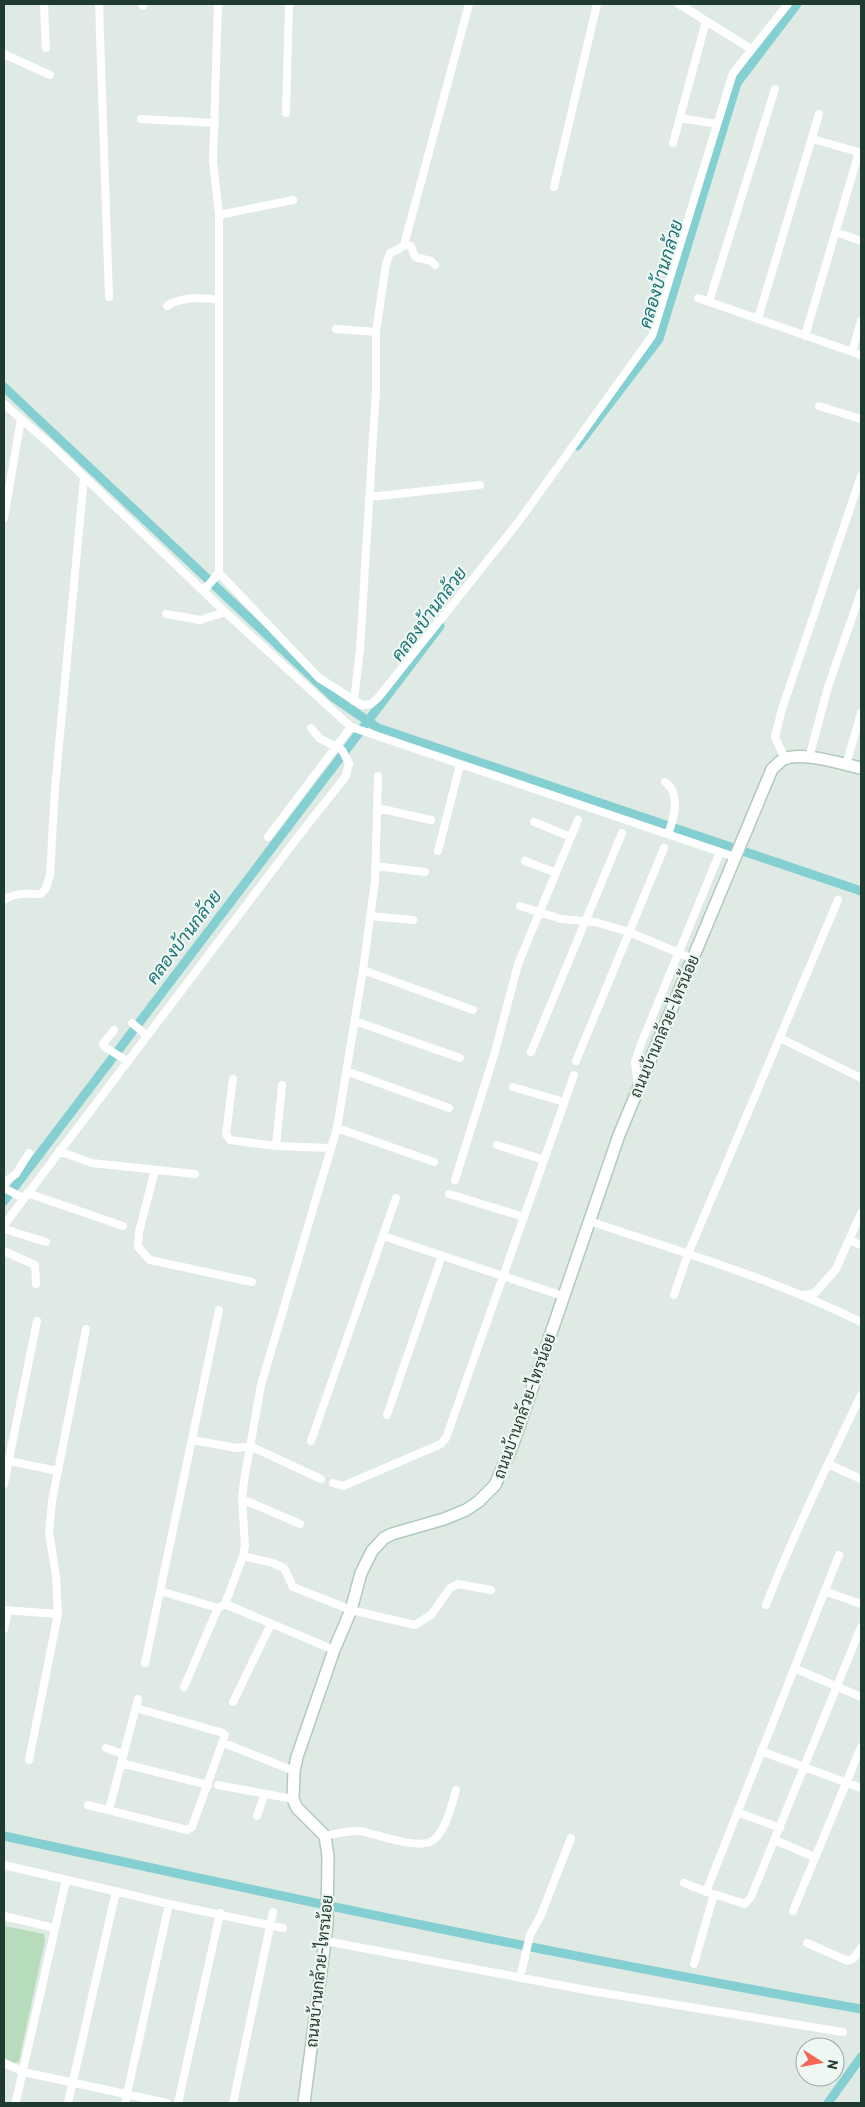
<svg xmlns="http://www.w3.org/2000/svg" width="865" height="2107" viewBox="0 0 865 2107" font-family="Barlow,Sarabun,sans-serif">
<style>
.green{fill:#b6dcbc}
.lines{fill:none;stroke-linecap:round;stroke-linejoin:round}
.canal{stroke:#84cfd1;stroke-width:9}
.secondary-casing{stroke:#b1cabe;stroke-width:14}
.street{stroke:#fff;stroke-width:8}
.secondary{stroke:#fff;stroke-width:11}
.labels{text-anchor:middle;stroke-width:4.5;stroke-linejoin:round;paint-order:stroke}
.street-label{font-size:16px;fill:#1f3a2f;stroke:#eff7f2}
.water-label{font-size:18px;font-style:italic;fill:#197377;stroke:#eff7f2}
</style>
<rect width="100%" height="100%" fill="#deeae3"/>
<path class="green" d="M4,1926L44,1934L45,1940L19,2061L14,2064L4,2058Z"/>
<g class="lines">
<path class="canal" d="M4,387L333,697L378,728L861,891
M577,446L659,339L737,83L797,4
M4,1201L440,626
M4,1836C289,1898 574,1959 861,2009
M828,2103L861,2057"/>
<defs>
<path id="secondary" d="M304,2103L327,1925L328,1856L325,1836L297,1808L293,1799L294,1771L297,1757L334,1650L351,1610L361,1573L372,1551L384,1538L392,1534L444,1519L466,1510L478,1502L495,1485L513,1444L619,1135L772,769C776,766 780,761 784,759C802,751 842,764 861,768"/>
</defs>
<use href="#secondary" class="secondary-casing"/>
<path class="street" d="M44,4L46,48
M99,4L109,297
M679,4L751,49
M143,6V4
M4,54L50,75
M286,113L289,4
M680,118L717,124
M141,119L215,123
M673,143L706,21
M554,187L597,4
M219,215L293,200
M836,232L861,241
M404,245L411,246L415,257L431,261L435,265
M698,298L861,355
M709,302L775,89
M167,306C183,296 200,298 218,299
M758,319L819,114
M336,329L376,332
M805,336L859,152L812,139
M852,352L861,321
M4,404L52,446L225,612L351,727L735,857
M819,406L861,419
M369,497L480,485
M4,518L21,419
M219,573L319,678L362,705L371,704L378,698L519,521L652,336L733,73L788,4
M204,590L219,573V215L213,161L218,4
M166,614L200,620L225,612
M354,701L360,649L376,389V332L386,264L390,253L399,249L404,245L469,4
M809,758L828,687L861,592
M785,759L775,737L782,709L861,476
M846,765L861,713
M665,782C681,793 674,819 668,834
M377,808L431,820
M534,822L571,837
M268,837L351,727
M438,851L460,765
M525,861L556,873
M375,866L425,872
M4,900C15,892 28,894 41,894L46,888L50,875L55,788L84,477
M520,906L561,919L595,922L629,932L693,959
M370,916L413,920
M363,970L473,1010
M355,1021L460,1058
M132,1023L146,1035
M114,1030L103,1044L105,1047L127,1061
M780,1038L861,1078
M531,1052L622,833
M576,1061L664,848
M346,1071L449,1108
M233,1079L226,1134L230,1140L276,1146L331,1148
M513,1087L564,1102
M638,1088L635,1062L641,1044L720,852
M337,1128L434,1162
M497,1145L544,1160
M276,1146L282,1085
M59,1151L92,1163L195,1174
M155,1170L139,1232L138,1247L150,1260L252,1282
M455,1180L495,1052L518,964L578,820
M27,1193L123,1226
M449,1194L524,1217
M23,1198L6,1189L4,1186L6,1181L16,1174L29,1153
M589,1221C681,1252 774,1279 861,1322
M4,1225L297,838L346,776L349,763L342,750L319,738L311,728
M4,1229L46,1242
M383,1236L563,1296
M849,1240L861,1245
M4,1251L35,1265L36,1284
M674,1295L688,1254L838,900
M804,1295L815,1293L836,1269L861,1213
M387,1415L442,1255
M192,1440L237,1448L250,1446L321,1479
M311,1441L396,1198
M4,1460L58,1471
M828,1464L861,1479
M333,1483L343,1486L441,1444L446,1438L574,1075
M4,1484L37,1321
M242,1499L300,1524
M243,1556L273,1563L284,1568L293,1587L351,1610L415,1625L431,1615L450,1588L458,1584L491,1590
M160,1591L218,1608L225,1604L334,1650
M824,1591L861,1604
M225,1604L243,1556L245,1545L242,1499L244,1481L261,1385L337,1128L363,970L375,881L378,776
M766,1605C794,1533 828,1464 861,1395
M4,1610L58,1614
M4,1629L8,1610
M145,1663L219,1310
M794,1668L861,1697
M184,1687L218,1608
M233,1702L271,1624
M224,1743L294,1771
M106,1748L123,1754
M761,1751L861,1788
M29,1760L58,1614L56,1576L49,1532L52,1501L86,1329
M121,1763L208,1785
M218,1785L293,1799
M88,1805L187,1830L192,1827L225,1735L223,1733L136,1708
M109,1810L138,1699
M737,1812L780,1828
M257,1816L265,1794
M325,1836C336,1834 349,1830 360,1831C376,1834 422,1852 435,1839C447,1827 451,1806 456,1790
M775,1840L814,1857
M4,1865L169,1904L283,1928
M684,1883L710,1893
M706,1892L839,1555
M793,1911L861,1747
M4,1916L54,1928
M325,1941L597,1992L843,2032
M807,1943L848,1961L854,1958L861,1948
M694,1964L714,1894L745,1904L751,1897L861,1627
M520,1978L530,1935L541,1915L571,1838
M4,2063L24,2072L167,2103
M16,2101L66,1880
M68,2103L116,1891
M125,2103L169,1904
M178,2103L220,1913
M233,2103L273,1912"/>
<use href="#secondary" class="secondary"/>
</g>
<g class="labels">
<g class="street-label">
<text transform="translate(664 1026) rotate(-67)" y="6">ถนนบ้านกล้วย-ไทรน้อย</text>
<text transform="translate(524 1406) rotate(-70)" y="6">ถนนบ้านกล้วย-ไทรน้อย</text>
<text transform="translate(319 1971) rotate(-84)" y="6">ถนนบ้านกล้วย-ไทรน้อย</text>
</g>
<g class="water-label">
<text transform="translate(661 274) rotate(-73)" y="6">คลองบ้านกล้วย</text>
<text transform="translate(429 614) rotate(-53)" y="6">คลองบ้านกล้วย</text>
<text transform="translate(184 937) rotate(-53)" y="6">คลองบ้านกล้วย</text>
</g>
</g>
<rect width="865" height="2107" fill="none" stroke="#1f3a2f" stroke-width="10"/>
<g transform="translate(820 2062) rotate(101)"><circle r="24" fill="#eff7f2" stroke="#9caba4"/>
<path d="M0-4L9 19L0 12L-9 19Z" fill="#f56552"/>
<text y="-8" font-size="14" font-weight="bold" text-anchor="middle" fill="#1f3a2f">N</text>
</g>
</svg>
